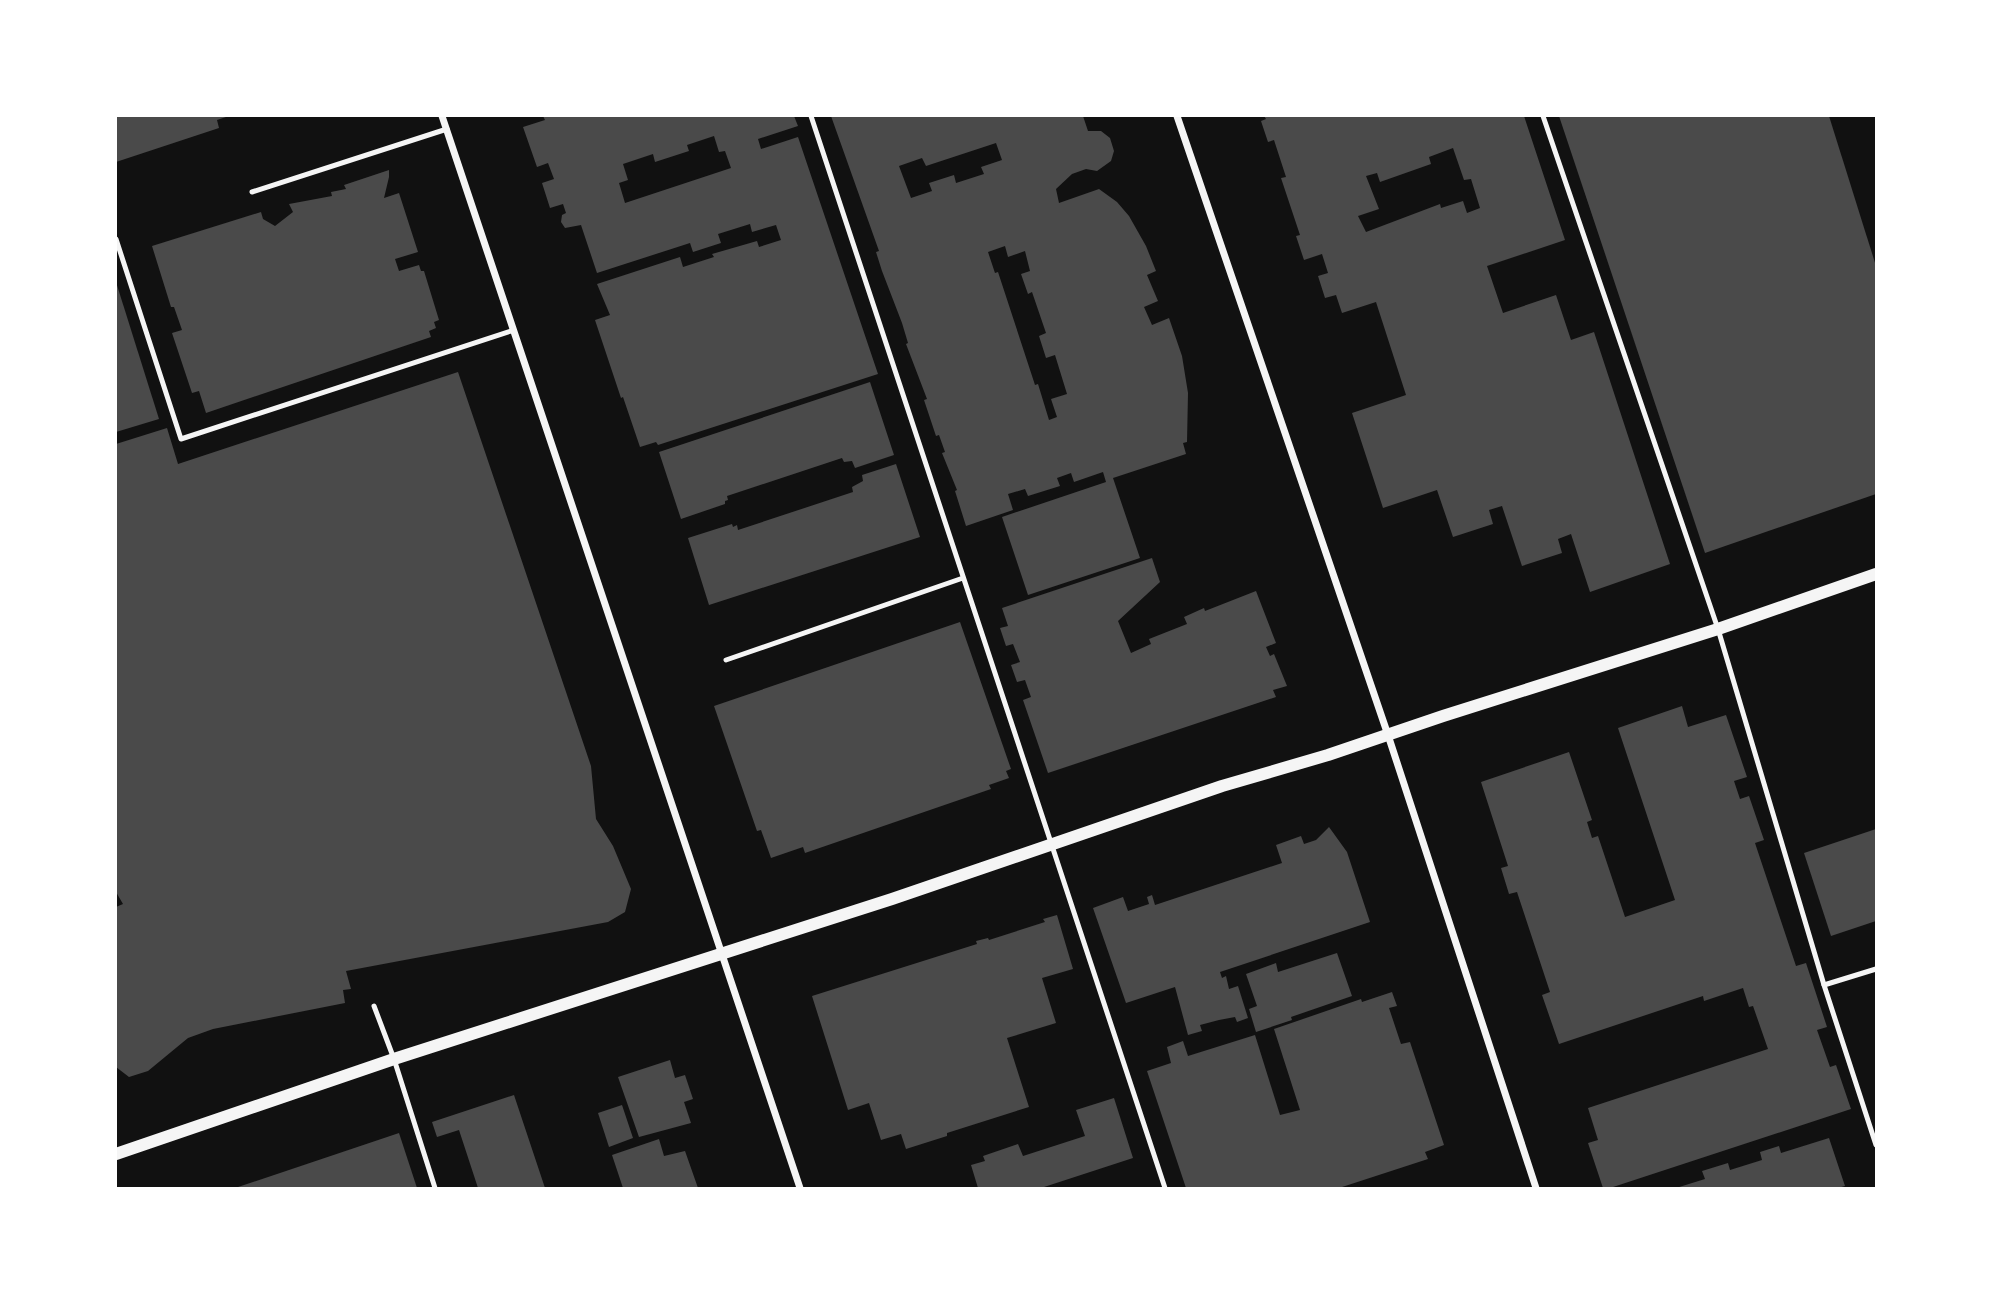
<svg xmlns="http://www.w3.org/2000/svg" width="1992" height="1304" font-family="'DejaVu Sans',sans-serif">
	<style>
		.building { fill: #4a4a4a; fill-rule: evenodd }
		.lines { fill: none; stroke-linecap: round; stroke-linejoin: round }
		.service { stroke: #f5f5f5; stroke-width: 5 }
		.minor { stroke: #f5f5f5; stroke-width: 7 }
		.tertiary { stroke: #f5f5f5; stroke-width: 12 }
	</style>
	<rect width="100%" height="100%" fill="#111"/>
	<g class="building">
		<path d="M 116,116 L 229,116 L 217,120 L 219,128 L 116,162 Z"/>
		<path d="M 543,116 L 794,116 L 798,126 L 758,139 L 761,149 L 798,137 L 878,374 L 658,445 L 656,442 L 640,447 L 623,397 L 621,398 L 595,320 L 610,315 L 597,284 L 680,257 L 683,267 L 714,257 L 712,254 L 757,241 L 759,247 L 781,240 L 776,225 L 752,232 L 750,224 L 718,234 L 721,243 L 693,252 L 690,243 L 597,273 L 581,225 L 565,228 L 561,222 L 562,215 L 566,213 L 563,204 L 550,208 L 542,183 L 554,179 L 548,163 L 537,167 L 523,127 L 545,120 ZM 714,136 L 719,152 L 725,151 L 731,168 L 625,203 L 619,183 L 628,180 L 623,164 L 653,154 L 655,162 L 689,151 L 687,145 Z"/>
		<path d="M 831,116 L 1083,116 L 1088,131 L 1101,131 L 1110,138 L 1114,151 L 1111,161 L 1097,171 L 1086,169 L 1072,174 L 1056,189 L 1059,203 L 1099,189 L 1117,202 L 1129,216 L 1146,246 L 1156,271 L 1147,275 L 1158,301 L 1144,307 L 1152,325 L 1169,318 L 1182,356 L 1188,393 L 1187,442 L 1183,443 L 1186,454 L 1113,478 L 1140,558 L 1028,595 L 1002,517 L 1106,482 L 1103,472 L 1074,482 L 1071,473 L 1057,478 L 1060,486 L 1028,496 L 1025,489 L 1008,494 L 1013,510 L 966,526 L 955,491 L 957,490 L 942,453 L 945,452 L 939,435 L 936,436 L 924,400 L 927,399 L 906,344 L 908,343 L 902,323 L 882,271 L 876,252 L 879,251 ZM 996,143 L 1002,160 L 981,167 L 984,174 L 956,183 L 954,175 L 929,183 L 932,191 L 911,198 L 899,166 L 922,158 L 926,166 ZM 1005,246 L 1008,257 L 1025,251 L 1030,271 L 1021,274 L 1028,294 L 1032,292 L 1046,333 L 1039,336 L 1046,358 L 1055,355 L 1067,394 L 1051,399 L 1057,417 L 1049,420 L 1038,384 L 1035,385 L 998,272 L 995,273 L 988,252 Z"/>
		<path d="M 1264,116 L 1524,116 L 1565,240 L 1487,266 L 1503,313 L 1556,295 L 1571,340 L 1594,332 L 1670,564 L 1590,592 L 1571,534 L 1558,539 L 1562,553 L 1522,566 L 1502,506 L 1489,510 L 1493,524 L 1453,537 L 1437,490 L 1383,508 L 1352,413 L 1406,395 L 1376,302 L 1342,313 L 1336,295 L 1325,298 L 1318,276 L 1328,273 L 1322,254 L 1304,260 L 1296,236 L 1300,235 L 1281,178 L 1286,177 L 1274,140 L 1268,142 L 1261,121 L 1266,119 ZM 1453,148 L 1464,180 L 1471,179 L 1480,208 L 1467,213 L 1463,201 L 1441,208 L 1440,204 L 1366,232 L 1358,216 L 1379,209 L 1366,176 L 1377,173 L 1380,182 L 1431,164 L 1429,157 Z"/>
		<path d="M 1559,116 L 1829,116 L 1876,266 L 1876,494 L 1705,553 Z"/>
		<path d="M 389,170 L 389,177 L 384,198 L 399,193 L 418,252 L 395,259 L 399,271 L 419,265 L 421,271 L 424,271 L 439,320 L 434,322 L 436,328 L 429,331 L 431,337 L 206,413 L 199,391 L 192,393 L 172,333 L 182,330 L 174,307 L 171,307 L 152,246 L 261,212 L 263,219 L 275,226 L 293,212 L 289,204 L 332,196 L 331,192 L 346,189 L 344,185 Z"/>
		<path d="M 116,282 L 159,419 L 116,432 Z"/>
		<path d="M 458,372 L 591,766 L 596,819 L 613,846 L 631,889 L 625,912 L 608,922 L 346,971 L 351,989 L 343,990 L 345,1003 L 213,1029 L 188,1038 L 148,1071 L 129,1077 L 116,1067 L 116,907 L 123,904 L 116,892 L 116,444 L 167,428 L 178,464 Z"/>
		<path d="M 870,382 L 894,455 L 855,468 L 852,461 L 844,462 L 842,458 L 727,496 L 728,500 L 725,501 L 725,504 L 681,519 L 659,452 Z"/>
		<path d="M 896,464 L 920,537 L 709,605 L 688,538 L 732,524 L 733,527 L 737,525 L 738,530 L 853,492 L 852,487 L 863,481 L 862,475 Z"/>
		<path d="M 1152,558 L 1160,582 L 1118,621 L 1131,653 L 1151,644 L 1149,639 L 1187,624 L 1184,617 L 1204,608 L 1205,611 L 1256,591 L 1276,643 L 1266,647 L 1270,656 L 1274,654 L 1287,686 L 1273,690 L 1276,697 L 1048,773 L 1023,700 L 1031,697 L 1025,680 L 1017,682 L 1011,665 L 1020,662 L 1013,644 L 1006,646 L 1000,628 L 1008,626 L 1002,608 Z"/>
		<path d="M 960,622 L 1011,769 L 1006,771 L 1009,778 L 989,785 L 991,789 L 805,853 L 803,847 L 771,858 L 761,830 L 757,831 L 714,706 Z"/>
		<path d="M 1682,706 L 1688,727 L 1726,715 L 1747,777 L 1734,781 L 1740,799 L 1749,796 L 1764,840 L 1755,843 L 1796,966 L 1806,963 L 1827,1027 L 1817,1030 L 1830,1067 L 1836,1065 L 1851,1109 L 1610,1188 L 1603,1188 L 1588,1143 L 1598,1140 L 1588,1108 L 1768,1049 L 1753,1006 L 1749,1007 L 1743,988 L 1704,1001 L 1703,996 L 1559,1044 L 1542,995 L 1550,992 L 1517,892 L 1509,894 L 1501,868 L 1508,866 L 1481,782 L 1569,752 L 1592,820 L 1587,822 L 1592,838 L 1598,836 L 1625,917 L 1675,900 L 1618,728 Z"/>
		<path d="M 1329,827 L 1347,852 L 1370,922 L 1220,972 L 1222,978 L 1226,976 L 1229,989 L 1238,986 L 1248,1018 L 1237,1022 L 1235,1017 L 1219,1020 L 1200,1025 L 1202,1031 L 1188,1035 L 1175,987 L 1126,1003 L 1093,908 L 1123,897 L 1128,911 L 1149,904 L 1147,897 L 1152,895 L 1155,905 L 1282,863 L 1276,845 L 1301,836 L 1304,844 L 1316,840 Z"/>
		<path d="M 1876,829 L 1876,921 L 1831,936 L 1804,853 Z"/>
		<path d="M 1057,915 L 1073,969 L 1042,978 L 1056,1023 L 1007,1038 L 1029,1107 L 947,1133 L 947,1136 L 906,1149 L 901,1134 L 881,1140 L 869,1103 L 848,1110 L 812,996 L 977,944 L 976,941 L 988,938 L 989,940 L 1045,922 L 1043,919 Z"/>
		<path d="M 1337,953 L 1352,996 L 1291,1017 L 1292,1020 L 1256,1032 L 1249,1009 L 1257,1006 L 1246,974 L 1276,963 L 1278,972 Z"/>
		<path d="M 1392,992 L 1397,1006 L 1389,1008 L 1401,1044 L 1410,1042 L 1444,1145 L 1425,1152 L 1428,1159 L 1339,1188 L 1186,1188 L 1147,1071 L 1171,1063 L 1167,1047 L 1183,1041 L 1188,1056 L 1255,1035 L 1280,1115 L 1300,1110 L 1274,1029 L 1361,999 L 1362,1002 Z"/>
		<path d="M 670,1060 L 675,1078 L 685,1075 L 693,1099 L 684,1102 L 691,1123 L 639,1137 L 618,1077 Z"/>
		<path d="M 514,1095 L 545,1188 L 478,1188 L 459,1130 L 437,1137 L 432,1122 Z"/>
		<path d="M 1114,1098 L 1133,1158 L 1041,1188 L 978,1188 L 971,1165 L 985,1161 L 983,1156 L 1018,1144 L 1023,1156 L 1085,1136 L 1076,1110 Z"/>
		<path d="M 622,1105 L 633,1138 L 609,1147 L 598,1113 Z"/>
		<path d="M 399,1133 L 417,1188 L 235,1188 Z"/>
		<path d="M 1829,1138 L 1845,1186 L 1838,1188 L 1676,1188 L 1705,1179 L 1702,1171 L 1728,1163 L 1730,1170 L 1762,1160 L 1760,1152 L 1779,1146 L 1781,1153 Z"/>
		<path d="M 659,1139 L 664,1156 L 685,1151 L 698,1188 L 623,1188 L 612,1155 Z"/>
	</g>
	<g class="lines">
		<g class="service">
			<path d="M 811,116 L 1165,1188"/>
			<path d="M 1543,116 L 1718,629 L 1824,985 L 1876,1145"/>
			<path d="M 252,192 L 447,129"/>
			<path d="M 116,239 L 181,439 L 514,330"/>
			<path d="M 726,660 L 963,578"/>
			<path d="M 1824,985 L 1876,969"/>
			<path d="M 374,1006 L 394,1059 L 435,1188"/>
		</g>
		<g class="minor">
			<path d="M 442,116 L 800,1188"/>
			<path d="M 1177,116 L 1388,735 L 1536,1188"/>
		</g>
		<path class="tertiary" d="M 116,1154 L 394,1059 L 892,899 L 1222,786 L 1328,755 L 1443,716 L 1718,629 L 1876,574"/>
	</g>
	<rect width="1992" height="1304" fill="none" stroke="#ffffff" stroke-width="234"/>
</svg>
